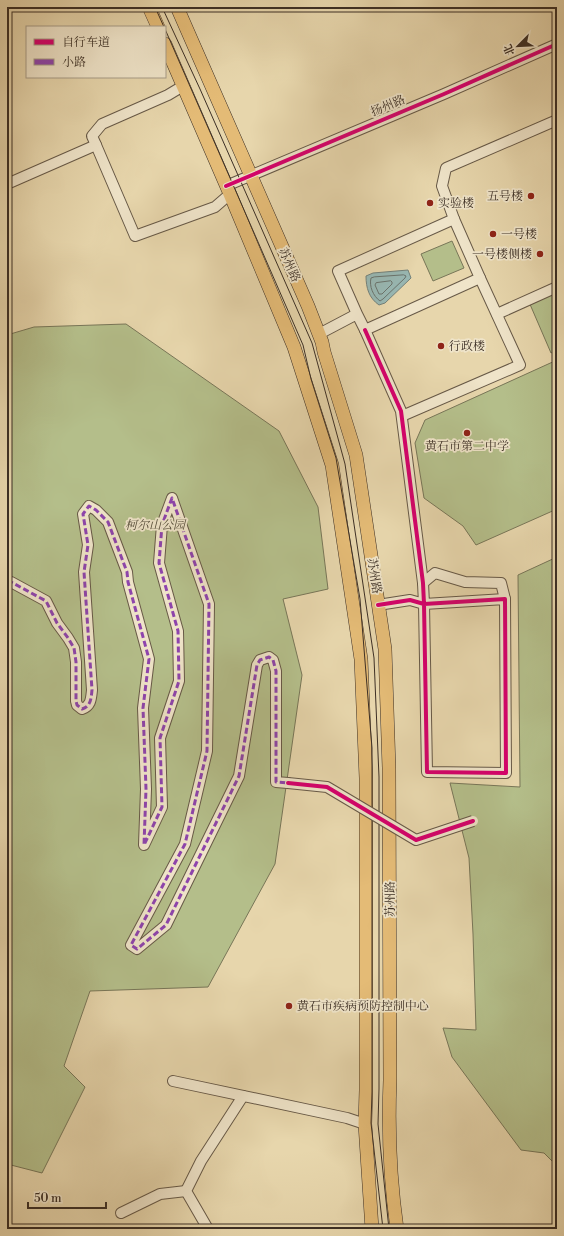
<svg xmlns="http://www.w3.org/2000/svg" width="564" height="1236" font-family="'Libre Bodoni','Noto Serif SC',serif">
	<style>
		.green { fill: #b4be8a; stroke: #787658 }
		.water { fill: #98b7b2; stroke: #73817a }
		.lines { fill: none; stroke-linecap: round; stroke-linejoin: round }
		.shore { stroke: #6a736c; stroke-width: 1 }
		.minor-casing { stroke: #675947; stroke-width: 12 }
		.major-casing { stroke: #3c2f25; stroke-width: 14 }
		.minor { stroke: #efe4c9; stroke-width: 10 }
		.major { stroke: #e4bb76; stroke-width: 13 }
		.tram { stroke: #3c2f25; stroke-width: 1 }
		.minor-bridge-casing { stroke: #675947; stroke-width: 12; stroke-linecap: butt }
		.minor-bridge { stroke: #efe4c9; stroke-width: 10 }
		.quiet { stroke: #8e44ad; stroke-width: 3; stroke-dasharray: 6 3; stroke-linecap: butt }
		.cycleway-casing { stroke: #efe4c9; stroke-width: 6 }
		.cycleway { stroke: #d6006c; stroke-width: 4 }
		.poi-dot { fill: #8f2418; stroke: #efe4c9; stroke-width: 1.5 }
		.labels { text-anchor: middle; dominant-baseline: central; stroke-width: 3.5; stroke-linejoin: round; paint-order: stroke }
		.street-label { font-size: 12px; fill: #3c2f25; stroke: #efe4c9 }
		.poi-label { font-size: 12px; fill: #3c2f25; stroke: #efe4c9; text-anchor: start }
		.park-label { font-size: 12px; font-style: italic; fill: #544c39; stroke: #efe4c9 }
	</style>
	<rect width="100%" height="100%" fill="#e7d6ac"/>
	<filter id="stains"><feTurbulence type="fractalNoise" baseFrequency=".005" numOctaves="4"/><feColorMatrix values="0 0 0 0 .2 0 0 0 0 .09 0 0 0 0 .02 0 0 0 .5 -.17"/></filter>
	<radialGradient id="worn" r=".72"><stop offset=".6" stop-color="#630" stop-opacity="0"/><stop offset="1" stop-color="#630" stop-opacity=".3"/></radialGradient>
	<g class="green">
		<path d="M 452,241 L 464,268 L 433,281 L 421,254 Z"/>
		<path d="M 557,290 L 557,350 L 551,353 L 529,302 Z"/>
		<path d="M 126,324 L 279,431 L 318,507 L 328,589 L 283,599 L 302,675 L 275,864 L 208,987 L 90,991 L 64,1066 L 85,1087 L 42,1173 L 7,1164 L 7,335 L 34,327 Z"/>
		<path d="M 557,360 L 557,509 L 476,545 L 463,526 L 424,498 L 415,443 L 425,420 Z"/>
		<path d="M 557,557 L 557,1166 L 544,1153 L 521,1150 L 452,1057 L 443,1028 L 476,1030 L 473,934 L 469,858 L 450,783 L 520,787 L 518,575 Z"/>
	</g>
	<path class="water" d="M 408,270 L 411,278 L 385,303 L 379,305 C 369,298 366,288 366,276 L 373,273 Z"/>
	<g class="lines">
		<g class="shore">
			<path d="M 404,275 L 406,276 L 405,278 L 383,299 L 380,301 C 373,296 369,286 371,278 L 374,277 Z"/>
			<path d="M 391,281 L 392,282 L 392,284 L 382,294 L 379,294 L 375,285 L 376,283 Z"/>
		</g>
		<defs>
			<g id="minor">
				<path d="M 96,145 L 135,236 L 215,207 L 230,194"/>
				<path d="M 7,184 L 96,145 L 92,136 L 102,124 L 168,95 L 183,86"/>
				<path d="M 226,186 L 444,94 L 557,44"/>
				<path d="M 454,219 L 442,186 L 446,168 L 557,120"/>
				<path d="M 497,314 L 557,287"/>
				<path d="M 365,330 L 401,411 L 423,583 L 424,604 L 427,772 L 506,773 L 505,599 L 424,604 L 410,600 L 378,605"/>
				<path d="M 319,334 L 357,314 L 365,330 L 480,278 L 454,219 L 338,271 L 357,314"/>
				<path d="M 402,416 L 520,365 L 480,278"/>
				<path d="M 7,582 L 11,582 L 46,601 L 57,623 L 68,638 L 74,648 L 76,662 L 76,701 L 77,705 L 82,709 C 91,706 91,699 92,690 L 84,572 L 88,545 L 83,514 L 89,506 L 96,510 L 108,522 L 127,572 L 128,582 L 149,659 L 143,708 L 146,789 L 144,845 L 162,807 L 160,738 L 179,681 L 178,631 L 159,563 L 162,525 L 172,498 L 209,604 L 207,751 L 185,844 L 131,945 L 137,949 L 166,925 L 239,776 L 257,665 L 260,660 L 269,657 L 273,660 L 276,671 L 276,782 L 288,783"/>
				<path d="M 423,583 L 435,573 L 465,582 L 501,583 L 505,599"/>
				<path d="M 173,1081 L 347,1118 L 365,1124"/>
				<path d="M 121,1213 L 160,1194 L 186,1191"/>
				<path d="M 208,1229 L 186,1191 L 201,1161 L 243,1096"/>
			</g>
			<g id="major">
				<path d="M 149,7 L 158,27"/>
				<path d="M 177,7 L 308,306 L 322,342 L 324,352 L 356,455 L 385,649 L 389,768 L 390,1080 C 388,1129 390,1180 397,1229"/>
				<path d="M 165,44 L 230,194 L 294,347 L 332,465 L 361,659 L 366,778 L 366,1090 L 365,1124 L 372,1229"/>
			</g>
		</defs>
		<use href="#minor" class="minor-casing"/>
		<use href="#major" class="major-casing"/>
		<use href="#minor" class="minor"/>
		<use href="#major" class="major"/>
		<g class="tram">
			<path d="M 155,7 L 164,27"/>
			<path d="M 162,7 L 200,89 L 312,343 L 345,464 L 374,658 L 379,777 L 379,1089 L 378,1124 L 389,1229"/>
			<path d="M 165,29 L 303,345 L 311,379 L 336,458 L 360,599 L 372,748 L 372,1092 L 371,1123 L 383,1229"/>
		</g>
		<defs>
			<path id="minor-bridge" d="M 288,783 L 327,787 L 416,840 L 473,821"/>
		</defs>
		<use href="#minor-bridge" class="minor-bridge-casing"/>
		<use href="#minor-bridge" class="minor-bridge"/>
		<path class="quiet" d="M 7,582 L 11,582 L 46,601 L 57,623 L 68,638 L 74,648 L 76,662 L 76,701 L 77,705 L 82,709 C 91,706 91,699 92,690 L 84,572 L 88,545 L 83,514 L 89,506 L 96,510 L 108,522 L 127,572 L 128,582 L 149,659 L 143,708 L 146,789 L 144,845 L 162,807 L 160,738 L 179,681 L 178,631 L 159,563 L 162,525 L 172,498 L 209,604 L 207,751 L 185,844 L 131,945 L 137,949 L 166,925 L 239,776 L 257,665 L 260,660 L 269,657 L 273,660 L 276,671 L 276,782 L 290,783"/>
		<defs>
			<g id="cycleway">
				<path d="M 226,186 L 444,94 L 557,44"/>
				<path d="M 365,330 L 401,411 L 423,583 L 424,604 L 427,772 L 506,773 L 505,599 L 424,604 L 410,600 L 378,605"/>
				<path d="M 288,783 L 327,787 L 416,840 L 473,821"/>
			</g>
		</defs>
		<use href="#cycleway" class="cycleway-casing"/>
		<use href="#cycleway" class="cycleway"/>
	</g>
	<g class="poi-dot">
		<circle cx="531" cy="196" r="4"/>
		<circle cx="430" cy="203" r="4"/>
		<circle cx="493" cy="234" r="4"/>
		<circle cx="540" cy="254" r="4"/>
		<circle cx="441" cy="346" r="4"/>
		<circle cx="467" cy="433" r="4"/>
		<circle cx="289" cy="1006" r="4"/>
	</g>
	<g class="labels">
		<g class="street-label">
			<text transform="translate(388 106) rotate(-23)">扬州路</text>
			<text transform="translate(289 265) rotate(66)">苏州路</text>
			<text transform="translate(374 576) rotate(81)">苏州路</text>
			<text transform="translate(390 899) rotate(-90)">苏州路</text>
		</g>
		<g class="poi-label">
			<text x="523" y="196" text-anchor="end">五号楼</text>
			<text x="438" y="203">实验楼</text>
			<text x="501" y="234">一号楼</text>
			<text x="532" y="254" text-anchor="end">一号楼侧楼</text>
			<text x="449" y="346">行政楼</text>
			<text x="467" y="446" text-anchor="middle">黄石市第二中学</text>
			<text x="297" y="1006">黄石市疾病预防控制中心</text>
		</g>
		<g class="park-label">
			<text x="155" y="525">柯尔山公园</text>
		</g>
	</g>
	<rect width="564" height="1236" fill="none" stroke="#e7d6ac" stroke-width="24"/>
	<rect x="8" y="8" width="548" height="1220" fill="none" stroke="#3c2f25" stroke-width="2"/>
	<rect x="12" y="12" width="540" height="1212" fill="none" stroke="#3c2f25"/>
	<rect x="26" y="26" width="140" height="52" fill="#efe4c9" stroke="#a79c87"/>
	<rect x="34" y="39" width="20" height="6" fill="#d6006c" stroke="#a79c87"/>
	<text x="62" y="46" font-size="12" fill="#3c2f25">自行车道</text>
	<rect x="34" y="59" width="20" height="6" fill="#8e44ad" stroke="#a79c87"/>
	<text x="62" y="66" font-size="12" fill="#3c2f25">小路</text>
	<g transform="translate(518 46) rotate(246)" stroke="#efe4c9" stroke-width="3" paint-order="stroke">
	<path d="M0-3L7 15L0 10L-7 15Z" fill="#3c2f25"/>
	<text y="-6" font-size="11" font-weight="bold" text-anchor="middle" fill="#3c2f25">北</text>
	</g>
	<path d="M28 1202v6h78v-6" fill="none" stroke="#3c2f25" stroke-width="2"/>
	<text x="34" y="1202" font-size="12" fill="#3c2f25" stroke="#efe4c9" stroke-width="3" paint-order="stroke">50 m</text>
	<rect width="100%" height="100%" filter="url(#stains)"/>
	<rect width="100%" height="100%" fill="url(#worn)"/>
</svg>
